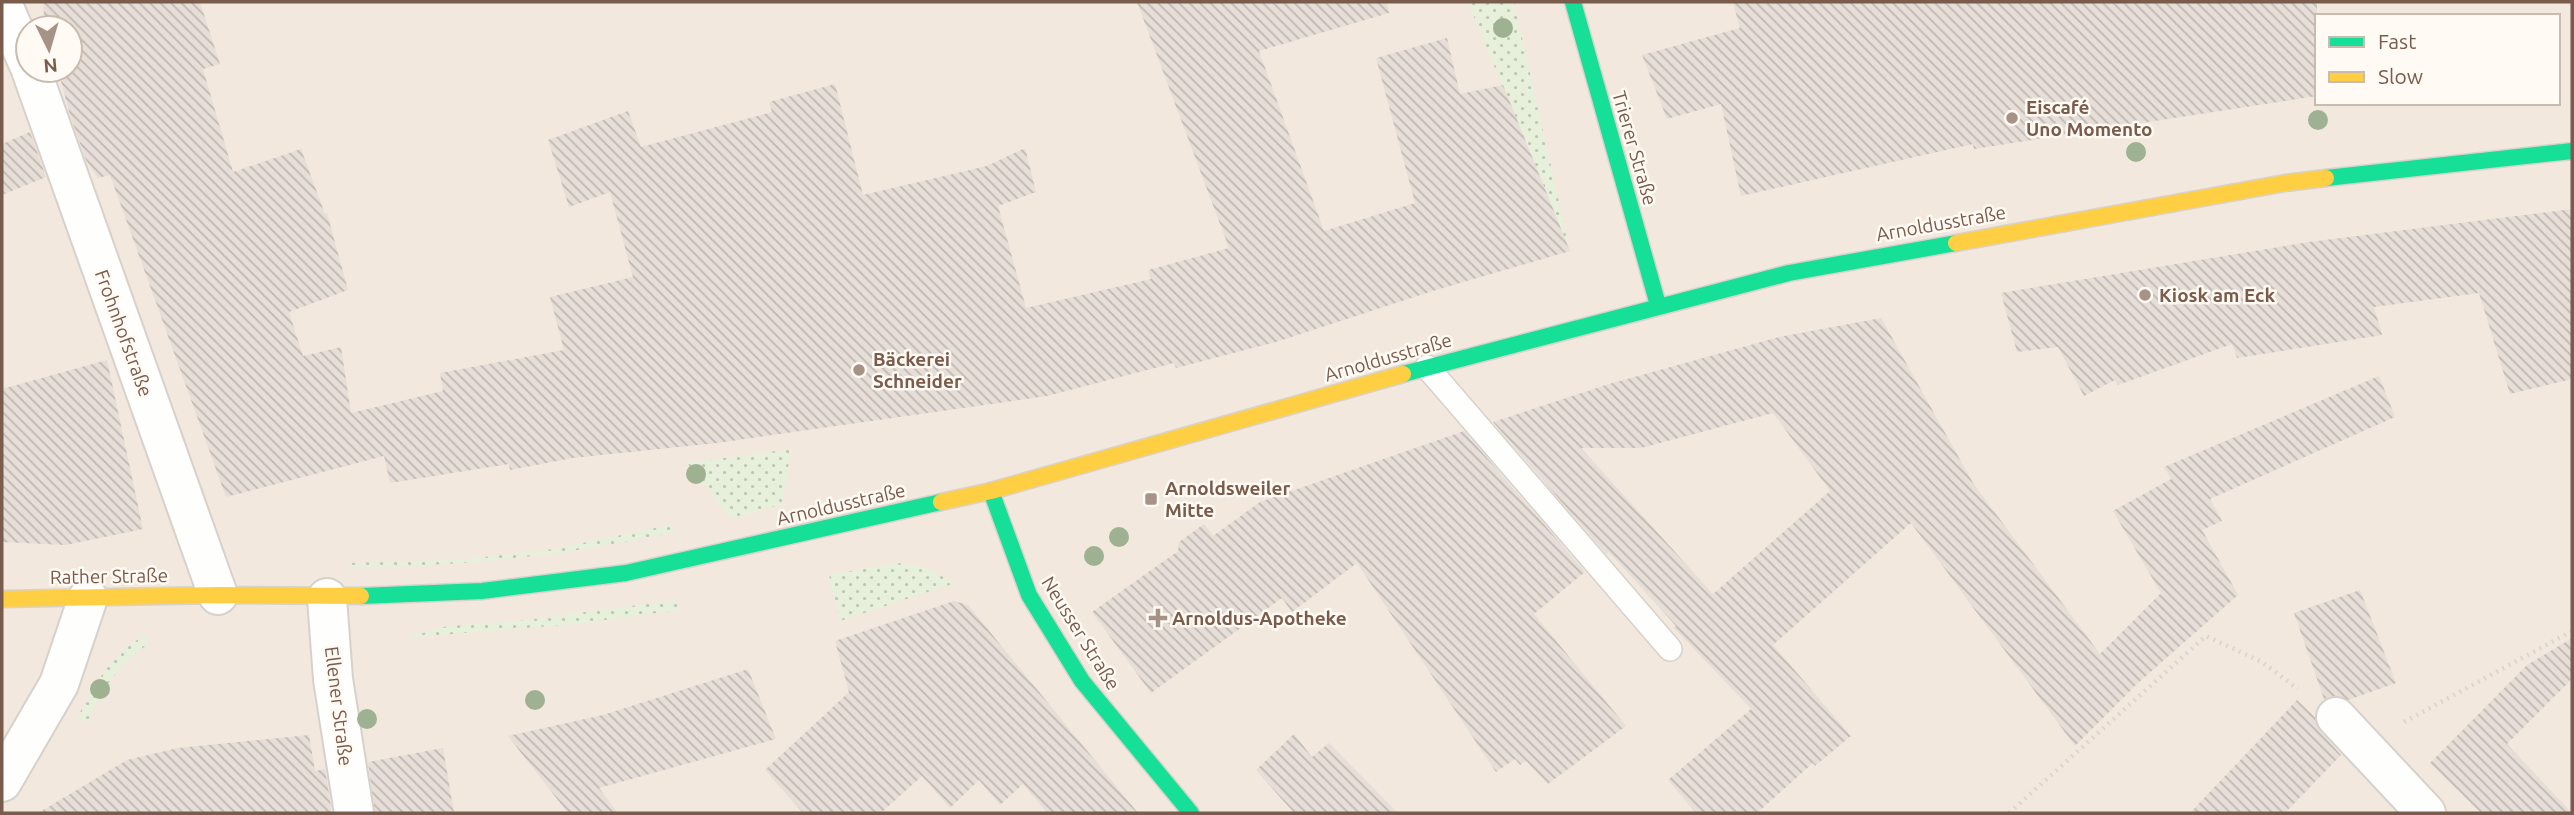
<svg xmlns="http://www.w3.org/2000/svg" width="2574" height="815" font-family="Ubuntu,sans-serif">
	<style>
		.residential { fill: #f2e8de; fill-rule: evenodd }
		.green { fill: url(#green-dots) }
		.building { fill: url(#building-back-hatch); fill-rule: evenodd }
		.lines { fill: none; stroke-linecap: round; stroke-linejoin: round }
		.lane-casing { stroke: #d7d1cb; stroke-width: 26 }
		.street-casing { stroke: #d7d1cb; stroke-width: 42 }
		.fast-casing { stroke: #d9d2cb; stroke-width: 19 }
		.slow-casing { stroke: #d9d2cb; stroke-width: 19 }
		.path { stroke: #dcd5d0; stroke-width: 4.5; stroke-dasharray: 2 5; stroke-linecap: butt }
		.lane { stroke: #fefefd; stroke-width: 23 }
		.street { stroke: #fefefd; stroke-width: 38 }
		.fast { stroke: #16e098; stroke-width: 16 }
		.slow { stroke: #ffcf43; stroke-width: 16 }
		.tree { fill: #9eb190 }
		.poi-dot { fill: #a69286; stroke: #fffaf3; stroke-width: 2.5 }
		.labels { text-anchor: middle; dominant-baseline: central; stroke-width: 5; stroke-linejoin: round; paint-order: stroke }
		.poi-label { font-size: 19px; font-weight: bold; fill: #7a5c4d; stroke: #fffaf3; text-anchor: start }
		.street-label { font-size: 19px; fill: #7a5c4d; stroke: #fffaf3 }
	</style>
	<defs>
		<pattern id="green-dots" width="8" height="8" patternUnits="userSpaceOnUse" patternTransform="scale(1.75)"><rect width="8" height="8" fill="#e7f0db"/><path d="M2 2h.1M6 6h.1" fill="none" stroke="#c0c6b4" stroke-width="1.8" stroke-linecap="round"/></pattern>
		<pattern id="building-back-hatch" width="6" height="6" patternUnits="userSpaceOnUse" patternTransform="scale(1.75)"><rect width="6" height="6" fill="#e6ded7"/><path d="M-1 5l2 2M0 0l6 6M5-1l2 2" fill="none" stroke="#bfb7b1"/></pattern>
	</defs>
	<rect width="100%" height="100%" fill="#f9f5f0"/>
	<path class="residential" d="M 2,2 L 2572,2 L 2572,813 L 2,813 ZM 2317,16 L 2558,16 L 2558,103 L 2317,103 ZM 28,28 L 70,28 L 70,70 L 28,70 Z"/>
	<g class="green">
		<path d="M 1468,2 L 1514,2 L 1570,251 Z"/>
		<path d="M 791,449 L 782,504 L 731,519 L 687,463 Z"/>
		<path d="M 670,525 L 676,531 C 567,556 460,567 349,567 L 349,563 L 466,559 L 554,549 Z"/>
		<path d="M 898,563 L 926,568 L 955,583 L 840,621 L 829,575 Z"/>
		<path d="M 676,600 L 678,610 L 575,624 L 405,638 L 448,626 L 519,621 Z"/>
		<path d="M 148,634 L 147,645 C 120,663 99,692 88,722 L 77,718 C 95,685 112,651 148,634 Z"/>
	</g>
	<g class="building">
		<path d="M 43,2 L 200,2 L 220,64 L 203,69 L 233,172 L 301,149 L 325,214 L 327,213 L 348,290 L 289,312 L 303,356 L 341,347 L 351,413 L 443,391 L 440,373 L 564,350 L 550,297 L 633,277 L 610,192 L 569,207 L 548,140 L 628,111 L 641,147 L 772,112 L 769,102 L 835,84 L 863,195 L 987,166 L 1025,148 L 1036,192 L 998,206 L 1026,308 L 1151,279 L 1148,270 L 1229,248 L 1137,2 L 1387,2 L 1389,13 L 1259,51 L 1324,231 L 1415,203 L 1376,58 L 1447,38 L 1460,94 L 1503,85 L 1570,251 L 1436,290 L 1276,342 L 1176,368 L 1174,363 L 1047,396 L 717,443 L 573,458 L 510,470 L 509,464 L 390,483 L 384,456 L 226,497 L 110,175 L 98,178 L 86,160 L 70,115 L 58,70 L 70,70 L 70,28 L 45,28 Z"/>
		<path d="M 1733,2 L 2317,2 L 2317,96 L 1974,149 L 1973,144 L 1741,196 L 1721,104 L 1667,119 L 1642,55 L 1740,28 Z"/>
		<path d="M 30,132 L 46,177 L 2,195 L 2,144 Z"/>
		<path d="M 2572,209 L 2572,379 L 2510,394 L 2479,293 L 2374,307 L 2382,335 L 2237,358 L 2232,344 L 2118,385 L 2115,380 L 2084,396 L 2058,347 L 2017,352 L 2001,293 L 2309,242 Z"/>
		<path d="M 1881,318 L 1973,483 L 2100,654 L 2161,593 L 2113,511 L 2171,479 L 2164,467 L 2379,376 L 2395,417 L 2210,499 L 2222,521 L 2202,530 L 2238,595 L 2138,683 L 2075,746 L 1911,523 L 1773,645 L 1851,736 L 1815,766 L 1813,763 L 1757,813 L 1696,813 L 1668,780 L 1751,709 L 1674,628 L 1676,626 L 1609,552 L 1606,554 L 1493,422 L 1609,384 L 1779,337 ZM 1773,413 L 1830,491 L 1713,594 L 1581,448 L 1641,448 Z"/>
		<path d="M 107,360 L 143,529 L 66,545 L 2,542 L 2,389 Z"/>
		<path d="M 1464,431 L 1585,572 L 1534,614 L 1626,726 L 1548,784 L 1526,761 L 1520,765 L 1515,759 L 1496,772 L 1357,563 L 1292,612 L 1282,598 L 1151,693 L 1092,612 L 1178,551 L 1179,542 L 1204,524 L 1213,536 L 1260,502 Z"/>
		<path d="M 2360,590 L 2396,683 L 2348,700 L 2332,696 L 2324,699 L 2294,613 Z"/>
		<path d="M 954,601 L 968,605 L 1138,813 L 1047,813 L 1023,784 L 1000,805 L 979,780 L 950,808 L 922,776 L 881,813 L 803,813 L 765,770 L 849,692 L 835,641 Z"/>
		<path d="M 2572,638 L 2572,679 L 2507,744 L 2572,813 L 2481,813 L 2430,763 L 2527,665 Z"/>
		<path d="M 748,669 L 776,739 L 599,788 L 618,813 L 568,813 L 508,736 L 603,715 Z"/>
		<path d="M 2297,700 L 2315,717 L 2320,731 L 2341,755 L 2285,813 L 2190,813 Z"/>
		<path d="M 1294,734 L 1312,757 L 1329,743 L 1398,813 L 1294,813 L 1256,770 Z"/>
		<path d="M 309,735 L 315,771 L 325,769 L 332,813 L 38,813 L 127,760 L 178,748 Z"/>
		<path d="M 443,748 L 454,813 L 375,813 L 368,762 Z"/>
	</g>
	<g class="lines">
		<defs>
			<path id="lane" d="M 1427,367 L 1670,649"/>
			<g id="street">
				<path d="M 2,3 L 28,63"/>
				<path d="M 31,70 L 218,595"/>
				<path d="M 327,598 L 333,679 L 354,813"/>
				<path d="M 2336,717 L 2426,813"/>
				<path d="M 2,782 L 59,684 L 88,598"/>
			</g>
			<g id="fast">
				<path d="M 1573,2 L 1658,305"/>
				<path d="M 2326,178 L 2572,151"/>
				<path d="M 1403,374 L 1789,273 L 1956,243"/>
				<path d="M 991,491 L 1029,595 L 1082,681 L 1191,813"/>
				<path d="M 361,596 L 482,591 L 626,573 L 941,502"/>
			</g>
			<g id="slow">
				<path d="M 1956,243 L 2285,183 L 2326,178"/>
				<path d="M 941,502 L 991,491 L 1403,374"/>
				<path d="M 2,599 L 218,595 L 361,596"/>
			</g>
		</defs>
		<use href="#lane" class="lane-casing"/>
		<use href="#street" class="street-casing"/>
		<use href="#fast" class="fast-casing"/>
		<use href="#slow" class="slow-casing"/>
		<g class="path">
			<path d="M 2404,722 L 2572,631"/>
			<path d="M 2009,813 L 2206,636 L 2262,662 L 2298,689"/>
		</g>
		<use href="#lane" class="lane"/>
		<use href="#street" class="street"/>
		<use href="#fast" class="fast"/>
		<use href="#slow" class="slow"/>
	</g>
	<g class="tree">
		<circle cx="1503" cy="28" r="10"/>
		<circle cx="2318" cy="120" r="10"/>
		<circle cx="2136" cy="152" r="10"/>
		<circle cx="696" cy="474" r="10"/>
		<circle cx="1119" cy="537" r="10"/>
		<circle cx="1094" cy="556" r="10"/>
		<circle cx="100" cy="689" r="10"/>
		<circle cx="535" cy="700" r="10"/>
		<circle cx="367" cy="719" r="10"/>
	</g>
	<g class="poi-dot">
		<circle cx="2012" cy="118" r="7"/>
		<circle cx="2145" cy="295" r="7"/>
		<circle cx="859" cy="370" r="7"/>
		<rect x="1144" y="492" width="14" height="14" rx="3.5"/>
		<path d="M1154.5 607.5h7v7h7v7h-7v7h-7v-7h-7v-7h7z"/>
	</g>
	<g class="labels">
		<g class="poi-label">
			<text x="2026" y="107">Eiscafé<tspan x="2026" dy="22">Uno Momento</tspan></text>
			<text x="2159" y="295">Kiosk am Eck</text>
			<text x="873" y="359">Bäckerei<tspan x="873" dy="22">Schneider</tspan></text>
			<text x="1165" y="488">Arnoldsweiler<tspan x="1165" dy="22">Mitte</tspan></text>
			<text x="1172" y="618">Arnoldus-Apotheke</text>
		</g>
		<g class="street-label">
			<text transform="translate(1635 148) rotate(74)">Trierer Straße</text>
			<text transform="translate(1941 223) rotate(-10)">Arnoldusstraße</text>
			<text transform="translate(124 333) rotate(70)">Frohnhofstraße</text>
			<text transform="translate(1388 357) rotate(-16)">Arnoldusstraße</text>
			<text transform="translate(841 504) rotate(-13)">Arnoldusstraße</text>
			<text transform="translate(109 576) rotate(-1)">Rather Straße</text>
			<text transform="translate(1081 633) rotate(58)">Neusser Straße</text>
			<text transform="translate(339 706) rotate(83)">Ellener Straße</text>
		</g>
	</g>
	<rect width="2574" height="815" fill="none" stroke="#7a5c4d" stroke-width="7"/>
	<rect x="2315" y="14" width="245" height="91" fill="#fffaf3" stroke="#cabbb1" stroke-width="2"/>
	<rect x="2329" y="37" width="35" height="10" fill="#16e098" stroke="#cabbb1" stroke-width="2"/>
	<text x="2378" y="49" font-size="21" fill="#7a5c4d">Fast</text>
	<rect x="2329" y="72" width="35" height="10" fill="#ffcf43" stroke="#cabbb1" stroke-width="2"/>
	<text x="2378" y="84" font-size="21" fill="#7a5c4d">Slow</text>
	<g transform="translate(49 49) rotate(175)"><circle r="33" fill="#fffaf3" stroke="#cabbb1" stroke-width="2"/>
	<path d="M0-5L12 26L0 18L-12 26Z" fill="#a69286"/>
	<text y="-10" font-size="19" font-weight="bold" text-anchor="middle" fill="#7a5c4d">N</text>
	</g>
</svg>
